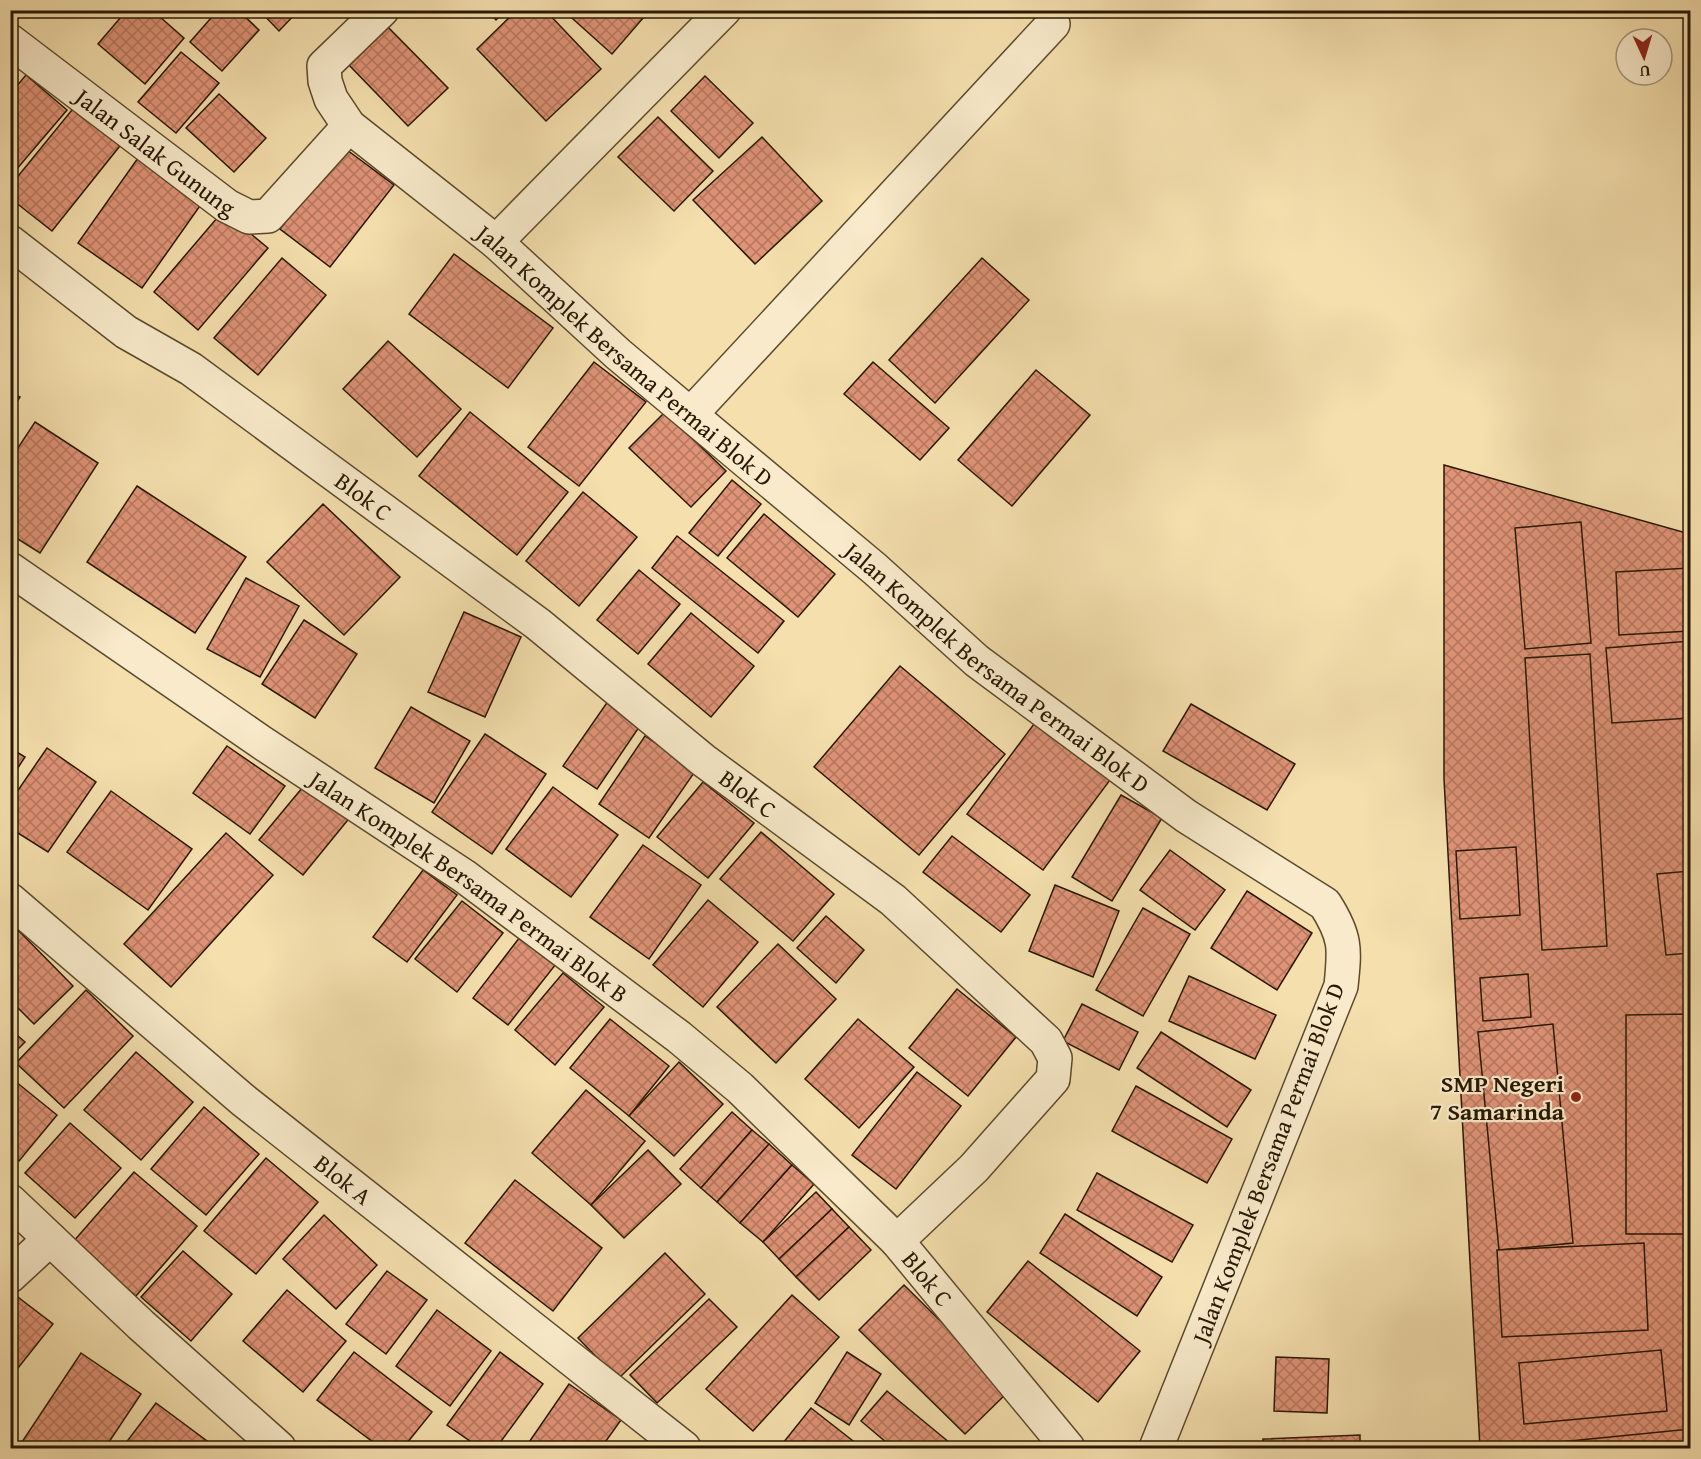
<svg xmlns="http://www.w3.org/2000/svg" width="1701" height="1459" font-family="'Gentium Book Plus',serif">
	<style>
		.building { fill: url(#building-cross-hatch); stroke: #281802; stroke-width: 1.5 }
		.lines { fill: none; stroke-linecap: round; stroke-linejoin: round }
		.minor-casing { stroke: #5b4a2d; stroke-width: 36 }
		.minor { stroke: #f8eaca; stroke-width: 33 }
		.poi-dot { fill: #8f2418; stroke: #f8eaca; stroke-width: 2 }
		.labels { text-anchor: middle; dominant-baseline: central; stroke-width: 4.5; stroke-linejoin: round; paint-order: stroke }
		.street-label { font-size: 24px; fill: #281802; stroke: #f8eaca }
		.poi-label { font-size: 24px; font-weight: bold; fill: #281802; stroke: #f8eaca; text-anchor: end }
	</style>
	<defs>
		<pattern id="building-cross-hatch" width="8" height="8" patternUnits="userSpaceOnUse" patternTransform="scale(1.5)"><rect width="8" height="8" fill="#df9377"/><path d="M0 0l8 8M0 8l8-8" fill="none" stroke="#b5775f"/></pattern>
	</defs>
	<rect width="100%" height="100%" fill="#f4dfad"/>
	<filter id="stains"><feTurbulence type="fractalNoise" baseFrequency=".00333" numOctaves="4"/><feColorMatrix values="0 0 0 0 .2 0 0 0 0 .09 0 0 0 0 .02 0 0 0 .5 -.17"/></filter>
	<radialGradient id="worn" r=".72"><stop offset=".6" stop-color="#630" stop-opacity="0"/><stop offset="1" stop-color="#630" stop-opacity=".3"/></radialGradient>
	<g class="building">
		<path d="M 127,10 L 152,10 L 184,38 L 145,84 L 98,44 Z"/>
		<path d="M 218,10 L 238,10 L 259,30 L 222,71 L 190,42 Z"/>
		<path d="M 259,10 L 299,10 L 279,31 Z"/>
		<path d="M 487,10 L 506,10 L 496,20 Z"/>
		<path d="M 517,10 L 545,10 L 601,69 L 546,121 L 477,49 Z"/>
		<path d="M 563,10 L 650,10 L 612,54 Z"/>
		<path d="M 387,26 L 448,88 L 408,126 L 348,64 Z"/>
		<path d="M 181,52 L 219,83 L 176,133 L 138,102 Z"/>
		<path d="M 26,75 L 67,110 L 10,177 L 10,94 Z"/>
		<path d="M 705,76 L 753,123 L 719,158 L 671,111 Z"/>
		<path d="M 219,94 L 266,138 L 234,172 L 186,128 Z"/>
		<path d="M 76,105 L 123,142 L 52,231 L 10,198 L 10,186 Z"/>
		<path d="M 658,117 L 713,171 L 674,211 L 618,157 Z"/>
		<path d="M 762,137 L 822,201 L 755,264 L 693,200 Z"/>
		<path d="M 343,147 L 394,185 L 330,267 L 280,229 Z"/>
		<path d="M 138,158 L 202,203 L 142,288 L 78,243 Z"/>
		<path d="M 223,211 L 268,248 L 198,330 L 154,292 Z"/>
		<path d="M 454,254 L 553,328 L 508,388 L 409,314 Z"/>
		<path d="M 282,258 L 326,295 L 258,375 L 214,338 Z"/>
		<path d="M 982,258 L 1029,300 L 935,403 L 889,360 Z"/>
		<path d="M 388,341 L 461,409 L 417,457 L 343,389 Z"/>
		<path d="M 594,362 L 646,402 L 579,486 L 528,447 Z"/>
		<path d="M 873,362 L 949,428 L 920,460 L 844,394 Z"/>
		<path d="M 1036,370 L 1090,415 L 1012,506 L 958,460 Z"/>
		<path d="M 10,392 L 20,397 L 10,413 Z"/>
		<path d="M 470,412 L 568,492 L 517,555 L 419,476 Z"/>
		<path d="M 665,412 L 726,471 L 691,507 L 629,448 Z"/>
		<path d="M 35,422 L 98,463 L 40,553 L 10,534 L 10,460 Z"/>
		<path d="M 1444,465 L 1690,534 L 1690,1448 L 1480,1448 L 1444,779 Z"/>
		<path d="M 732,480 L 761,504 L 718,556 L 689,533 Z"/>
		<path d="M 137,486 L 246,557 L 195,633 L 87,562 Z"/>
		<path d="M 583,492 L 637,537 L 579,606 L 526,561 Z"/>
		<path d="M 323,504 L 400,577 L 344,635 L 267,562 Z"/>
		<path d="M 764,514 L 835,574 L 798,617 L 727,558 Z"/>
		<path d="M 1581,522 L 1591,643 L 1525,649 L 1515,528 Z"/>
		<path d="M 677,536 L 784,621 L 758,653 L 652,568 Z"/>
		<path d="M 1690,568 L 1690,631 L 1619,635 L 1616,572 Z"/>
		<path d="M 639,570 L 680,604 L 638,654 L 597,620 Z"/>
		<path d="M 246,578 L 299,606 L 260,677 L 207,649 Z"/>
		<path d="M 464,612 L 521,637 L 485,717 L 428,692 Z"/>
		<path d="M 691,613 L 754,666 L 711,717 L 648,664 Z"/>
		<path d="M 304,620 L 357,654 L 315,718 L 262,684 Z"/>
		<path d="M 1690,641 L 1690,718 L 1612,723 L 1606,648 Z"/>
		<path d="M 1590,654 L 1607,946 L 1542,950 L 1525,658 Z"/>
		<path d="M 900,666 L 1005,754 L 919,855 L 814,767 Z"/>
		<path d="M 613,694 L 646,717 L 597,789 L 563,766 Z"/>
		<path d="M 1191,704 L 1295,764 L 1267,810 L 1163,751 Z"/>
		<path d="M 411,707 L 470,741 L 434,803 L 375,768 Z"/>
		<path d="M 1037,720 L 1113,776 L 1043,870 L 967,814 Z"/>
		<path d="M 485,734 L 546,774 L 492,854 L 432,812 Z"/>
		<path d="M 645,736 L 696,770 L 649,838 L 599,804 Z"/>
		<path d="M 227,746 L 285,786 L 250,834 L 193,793 Z"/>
		<path d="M 10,748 L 25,757 L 10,780 Z"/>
		<path d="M 47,748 L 96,782 L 48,852 L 10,828 L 10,802 Z"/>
		<path d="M 307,782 L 351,816 L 303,875 L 259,840 Z"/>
		<path d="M 703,782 L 754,823 L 708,878 L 657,837 Z"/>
		<path d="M 553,787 L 618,835 L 571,897 L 506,849 Z"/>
		<path d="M 111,791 L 192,849 L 148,910 L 67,852 Z"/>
		<path d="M 1121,795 L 1162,818 L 1112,901 L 1072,877 Z"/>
		<path d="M 761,832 L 834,894 L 793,941 L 720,879 Z"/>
		<path d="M 226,833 L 273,875 L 171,987 L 124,944 Z"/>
		<path d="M 952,836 L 1030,895 L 1001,932 L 923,872 Z"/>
		<path d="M 643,845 L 701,885 L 649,959 L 590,917 Z"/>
		<path d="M 1516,847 L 1520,915 L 1460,919 L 1456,851 Z"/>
		<path d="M 1170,850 L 1225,890 L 1195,930 L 1140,890 Z"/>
		<path d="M 423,870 L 457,895 L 407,962 L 373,937 Z"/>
		<path d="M 1690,871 L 1690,953 L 1666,955 L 1657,874 Z"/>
		<path d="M 1055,885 L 1119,911 L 1093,977 L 1029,951 Z"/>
		<path d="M 1247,891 L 1312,933 L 1277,990 L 1211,948 Z"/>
		<path d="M 708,900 L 758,942 L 703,1007 L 653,965 Z"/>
		<path d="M 462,901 L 503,933 L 457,992 L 415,959 Z"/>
		<path d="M 1143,908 L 1190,934 L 1143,1016 L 1096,990 Z"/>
		<path d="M 826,916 L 864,950 L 836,983 L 797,948 Z"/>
		<path d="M 19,931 L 73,986 L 34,1024 L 10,1000 L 10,939 Z"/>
		<path d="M 520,937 L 556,964 L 508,1025 L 473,998 Z"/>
		<path d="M 778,944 L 836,999 L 776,1063 L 717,1007 Z"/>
		<path d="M 563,973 L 604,1007 L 555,1065 L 515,1030 Z"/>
		<path d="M 1528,974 L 1531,1017 L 1483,1021 L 1480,978 Z"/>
		<path d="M 1189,976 L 1276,1015 L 1255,1059 L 1169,1021 Z"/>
		<path d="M 957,989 L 1016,1037 L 968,1096 L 909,1048 Z"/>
		<path d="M 86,990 L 133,1036 L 64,1108 L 16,1063 Z"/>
		<path d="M 1082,1004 L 1138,1032 L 1119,1070 L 1063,1041 Z"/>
		<path d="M 1690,1014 L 1690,1234 L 1626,1234 L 1626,1015 Z"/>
		<path d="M 610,1019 L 669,1066 L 629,1116 L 570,1068 Z"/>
		<path d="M 858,1019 L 914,1067 L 859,1128 L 805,1079 Z"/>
		<path d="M 1553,1024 L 1573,1243 L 1499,1250 L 1478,1032 Z"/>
		<path d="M 10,1029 L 25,1042 L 10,1057 Z"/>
		<path d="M 1161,1032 L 1251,1090 L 1227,1127 L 1137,1068 Z"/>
		<path d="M 136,1052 L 193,1102 L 141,1160 L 84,1110 Z"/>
		<path d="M 679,1062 L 723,1104 L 674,1156 L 629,1116 Z"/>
		<path d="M 917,1072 L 961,1106 L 896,1189 L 852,1155 Z"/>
		<path d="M 10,1077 L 57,1115 L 19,1161 L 10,1153 Z"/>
		<path d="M 1136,1086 L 1232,1139 L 1207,1183 L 1112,1131 Z"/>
		<path d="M 586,1090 L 645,1141 L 591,1205 L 532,1153 Z"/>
		<path d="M 204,1107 L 259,1154 L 206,1215 L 151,1169 Z"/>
		<path d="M 732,1112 L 752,1130 L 701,1188 L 680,1169 Z"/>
		<path d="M 70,1123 L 121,1168 L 75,1218 L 25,1173 Z"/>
		<path d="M 752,1130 L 769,1144 L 717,1202 L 701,1188 Z"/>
		<path d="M 769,1144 L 792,1165 L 740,1223 L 717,1202 Z"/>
		<path d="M 648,1150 L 681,1184 L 624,1238 L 591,1205 Z"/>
		<path d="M 266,1158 L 318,1202 L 256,1274 L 204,1231 Z"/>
		<path d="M 792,1165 L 814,1184 L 763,1242 L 740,1223 Z"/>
		<path d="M 134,1172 L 197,1226 L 136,1296 L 73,1242 Z"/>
		<path d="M 1097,1173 L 1193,1225 L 1172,1262 L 1077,1210 Z"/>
		<path d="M 515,1180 L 602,1248 L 553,1311 L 465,1243 Z"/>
		<path d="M 816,1192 L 832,1209 L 779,1259 L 763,1242 Z"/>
		<path d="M 832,1209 L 849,1227 L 796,1277 L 779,1259 Z"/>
		<path d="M 1065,1214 L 1162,1277 L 1137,1316 L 1040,1253 Z"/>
		<path d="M 324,1215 L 377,1265 L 336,1309 L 283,1259 Z"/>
		<path d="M 849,1227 L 871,1250 L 819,1300 L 796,1277 Z"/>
		<path d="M 1644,1243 L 1648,1330 L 1502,1337 L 1497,1250 Z"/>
		<path d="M 183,1251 L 232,1294 L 191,1341 L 141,1297 Z"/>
		<path d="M 665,1253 L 705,1294 L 618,1379 L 578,1338 Z"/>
		<path d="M 1028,1261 L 1140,1351 L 1098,1402 L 987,1312 Z"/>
		<path d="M 387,1271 L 427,1300 L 386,1354 L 346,1324 Z"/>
		<path d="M 904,1285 L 1010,1390 L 965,1434 L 859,1330 Z"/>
		<path d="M 287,1290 L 346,1341 L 303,1392 L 243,1341 Z"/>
		<path d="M 10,1291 L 53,1324 L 10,1378 Z"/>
		<path d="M 792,1295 L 839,1337 L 753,1431 L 706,1389 Z"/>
		<path d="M 709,1299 L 737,1327 L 657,1403 L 630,1375 Z"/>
		<path d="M 437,1310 L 491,1351 L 450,1406 L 396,1366 Z"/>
		<path d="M 1661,1350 L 1667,1411 L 1524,1424 L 1519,1363 Z"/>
		<path d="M 354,1352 L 432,1412 L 403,1448 L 381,1448 L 317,1400 Z"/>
		<path d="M 500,1352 L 543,1384 L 496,1448 L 480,1448 L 447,1425 Z"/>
		<path d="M 847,1352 L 881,1374 L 849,1425 L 815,1403 Z"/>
		<path d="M 81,1353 L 141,1394 L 105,1448 L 18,1448 Z"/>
		<path d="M 1276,1357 L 1329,1359 L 1327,1413 L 1274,1411 Z"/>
		<path d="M 569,1384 L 621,1420 L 601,1448 L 525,1448 Z"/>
		<path d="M 887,1391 L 956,1448 L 893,1448 L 861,1421 Z"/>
		<path d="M 156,1403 L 211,1444 L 208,1448 L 122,1448 Z"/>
		<path d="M 811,1408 L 862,1448 L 779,1448 Z"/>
		<path d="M 1690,1429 L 1690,1448 L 1560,1448 L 1560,1442 Z"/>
		<path d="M 1360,1435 L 1360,1448 L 1263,1448 L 1263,1439 Z"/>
	</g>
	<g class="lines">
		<defs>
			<g id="minor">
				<path id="s1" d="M 382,10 L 324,66 L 325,81 L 331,99 L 349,126 L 496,242 L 618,354 L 875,569 L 977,661 L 1186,816 L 1325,904 C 1346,937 1345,948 1341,986 L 1156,1448"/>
				<path id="s2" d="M 10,41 L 227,206 L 249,217 L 268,216 L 349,126"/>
				<path id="s3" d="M 10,242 L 126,332 L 191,369 L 538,624 L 703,760 L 893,900 L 1046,1041 L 1055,1058 L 1053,1079 L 974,1168 L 897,1241 L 1068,1448"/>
				<path d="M 496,242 L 724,10"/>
				<path d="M 691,414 L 1053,24"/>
				<path id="s4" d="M 10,569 L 261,742 L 464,876 L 679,1037 L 740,1088 L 897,1241"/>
				<path id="s5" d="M 10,900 L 243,1100 L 684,1448"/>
				<path d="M 10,1201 L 141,1325 L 279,1448"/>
				<path d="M 10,1276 L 50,1239"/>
			</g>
		</defs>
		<use href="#minor" class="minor-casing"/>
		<use href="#minor" class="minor"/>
	</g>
	<circle class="poi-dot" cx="1576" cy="1097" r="6"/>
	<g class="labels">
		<g class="street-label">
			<text stroke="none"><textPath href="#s2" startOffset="183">Jalan Salak Gunung</textPath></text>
			<text stroke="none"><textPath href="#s1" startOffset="506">Jalan Komplek Bersama Permai Blok D</textPath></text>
			<text stroke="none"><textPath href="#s3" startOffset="436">Blok C</textPath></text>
			<text stroke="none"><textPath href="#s1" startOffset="992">Jalan Komplek Bersama Permai Blok D</textPath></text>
			<text stroke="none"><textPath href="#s3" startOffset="922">Blok C</textPath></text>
			<text stroke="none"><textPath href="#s4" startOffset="558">Jalan Komplek Bersama Permai Blok B</textPath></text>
			<text transform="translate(1268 1163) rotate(-69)">Jalan Komplek Bersama Permai Blok D</text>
			<text stroke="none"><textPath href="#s5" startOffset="435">Blok A</textPath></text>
			<text stroke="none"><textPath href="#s3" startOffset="1624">Blok C</textPath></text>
		</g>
		<g class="poi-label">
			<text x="1564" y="1083">SMP Negeri<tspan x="1564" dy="28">7 Samarinda</tspan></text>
		</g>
	</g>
	<rect width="1701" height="1459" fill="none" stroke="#f4dfad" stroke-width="36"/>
	<rect x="12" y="12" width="1677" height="1435" fill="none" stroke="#281802" stroke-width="3"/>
	<rect x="18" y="18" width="1665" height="1423" fill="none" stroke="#281802" stroke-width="1.5"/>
	<g transform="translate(1644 57) rotate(176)"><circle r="28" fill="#f8eaca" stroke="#a5967a" stroke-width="1.5"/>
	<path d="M0-4.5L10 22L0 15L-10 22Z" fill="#8f2418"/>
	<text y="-9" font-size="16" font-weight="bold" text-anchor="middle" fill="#281802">U</text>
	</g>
	<rect width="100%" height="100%" filter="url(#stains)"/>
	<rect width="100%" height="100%" fill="url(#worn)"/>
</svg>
